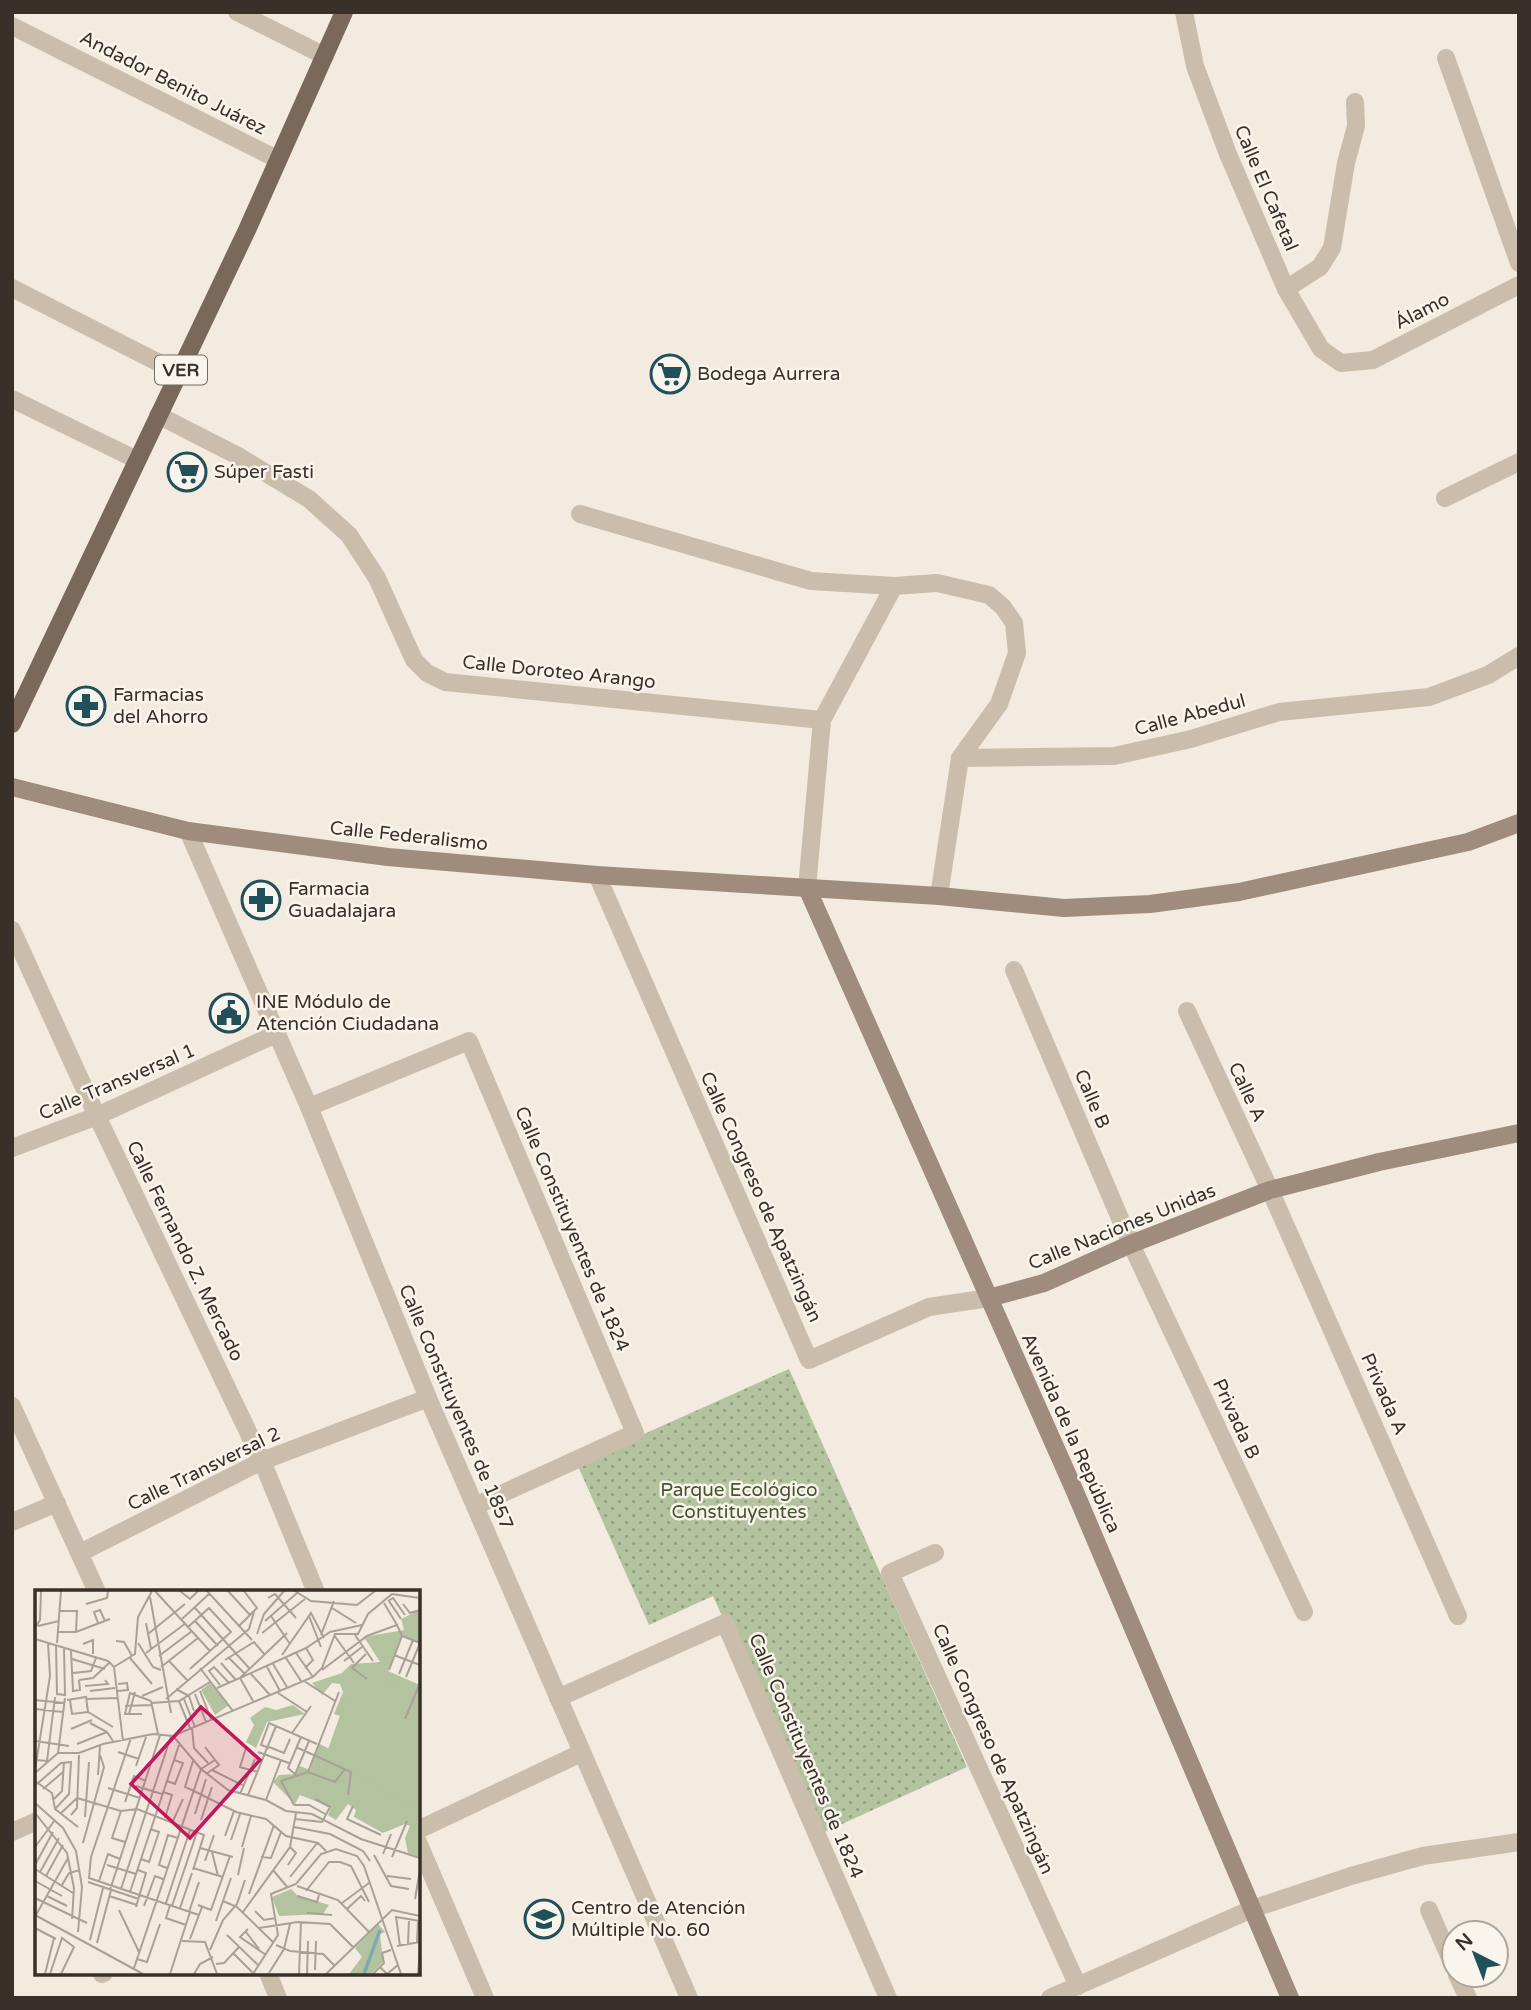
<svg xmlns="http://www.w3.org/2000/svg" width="1531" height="2010" font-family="'Varela Round',sans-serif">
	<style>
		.park { fill: url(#park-dots) }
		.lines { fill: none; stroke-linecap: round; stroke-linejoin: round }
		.street { stroke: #cbbdab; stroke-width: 18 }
		.secondary { stroke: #9f8c7c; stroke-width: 18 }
		.primary { stroke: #7a695b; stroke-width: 18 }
		.labels { text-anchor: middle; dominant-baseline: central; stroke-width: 5; stroke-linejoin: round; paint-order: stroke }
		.shield { fill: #faf5ec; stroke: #736b64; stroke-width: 2 }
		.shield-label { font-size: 18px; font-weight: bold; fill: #39302a }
		.street-label { font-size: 19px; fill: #39302a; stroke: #faf5ec }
		.poi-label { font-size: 19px; fill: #39302a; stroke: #faf5ec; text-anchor: start }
		.park-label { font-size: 19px; fill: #44572e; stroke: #faf5ec }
		.inset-river { fill: none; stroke: #7ea9b0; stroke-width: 3.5 }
		.inset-road { fill: none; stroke: #a9a097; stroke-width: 2 }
		.view { fill: #c2185b; fill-opacity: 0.15; stroke: #c2185b; stroke-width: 3.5 }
		.inset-edge { fill: none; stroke: #39302a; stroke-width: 3.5 }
	</style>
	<defs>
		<pattern id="park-dots" width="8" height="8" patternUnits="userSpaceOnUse" patternTransform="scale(1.75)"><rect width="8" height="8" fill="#b3c29f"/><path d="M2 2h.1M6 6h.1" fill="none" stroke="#939e82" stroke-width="1.8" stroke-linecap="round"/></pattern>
	</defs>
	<rect width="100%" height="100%" fill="#f3ebdf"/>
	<path class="park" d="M 789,1369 L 967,1767 L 820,1834 L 713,1596 L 649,1625 L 577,1464 Z"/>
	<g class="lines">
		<g class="street">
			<path d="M 237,12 L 325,56"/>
			<path d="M 1184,12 L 1195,66 L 1228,154 L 1286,289 L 1321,349 L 1341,363 L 1373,360 L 1519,285"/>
			<path d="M 12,26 L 277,159"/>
			<path d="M 1446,58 L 1519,263"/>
			<path d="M 12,288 L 179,373"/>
			<path d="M 1286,289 L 1320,267 L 1332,248 L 1346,163 L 1356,126 L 1355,102"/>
			<path d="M 12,399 L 137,460"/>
			<path d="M 158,415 L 238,456 L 309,499 L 349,535 L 377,578 L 414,660 L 427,673 L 445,682 L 822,720"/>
			<path d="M 1445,498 L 1519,462"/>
			<path d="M 580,514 L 811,581 L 894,586 L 937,583 L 989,595 L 1003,607 L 1014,623 L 1017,653 L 999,704 L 960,758 L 939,896"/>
			<path d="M 960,758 L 1114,756 L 1191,739 L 1279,712 L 1429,697 L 1488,675 L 1519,656"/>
			<path d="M 188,831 L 309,1107 L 428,1398 L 689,1998"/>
			<path d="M 597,875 L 809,1360 L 929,1307 L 989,1298"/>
			<path d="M 807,888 L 822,720 L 894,586"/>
			<path d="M 12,930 L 97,1116 L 262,1461 L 316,1592"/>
			<path d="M 1014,970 L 1131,1244 L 1304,1612"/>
			<path d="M 1187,1011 L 1270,1190 L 1458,1616"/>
			<path d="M 309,1107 L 469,1041 L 635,1433 L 475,1506"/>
			<path d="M 12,1148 L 97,1116 L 276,1034"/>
			<path d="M 12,1406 L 97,1592"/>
			<path d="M 12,1522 L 57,1503"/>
			<path d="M 80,1553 L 262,1461 L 428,1398"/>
			<path d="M 935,1553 L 890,1573 L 1078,1986"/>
			<path d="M 558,1698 L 725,1623 L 888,1998"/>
			<path d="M 418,1830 L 581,1753"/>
			<path d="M 12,1832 L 37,1821"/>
			<path d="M 418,1842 L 485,1998"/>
			<path d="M 1429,1910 L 1454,1967"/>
			<path d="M 268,1973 L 278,1998"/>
			<path d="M 102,1974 L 104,1973"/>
			<path d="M 1457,1975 L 1468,1998"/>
			<path d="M 1050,1998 L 1252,1909 L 1351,1876 L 1423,1856 L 1519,1842"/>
		</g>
		<g class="secondary">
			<path d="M 12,787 L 188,831 L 388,857 L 597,875 L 939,896 L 1064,908 L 1150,904 L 1239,892 L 1468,842 L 1519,823"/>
			<path d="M 807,888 L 1073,1487 L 1290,1998"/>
			<path d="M 989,1298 L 1044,1283 L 1131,1244 L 1270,1190 L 1379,1162 L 1519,1133"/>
		</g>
		<path class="primary" d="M 12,724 L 247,230 L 344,12"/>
	</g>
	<defs>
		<symbol id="supermarket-ring" viewBox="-11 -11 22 22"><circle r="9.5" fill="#faf5ec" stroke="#20505a" stroke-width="1.5"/><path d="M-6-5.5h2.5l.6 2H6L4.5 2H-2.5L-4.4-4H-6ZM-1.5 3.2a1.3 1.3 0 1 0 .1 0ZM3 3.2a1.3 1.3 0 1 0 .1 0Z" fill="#20505a"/></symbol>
		<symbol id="pharmacy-ring" viewBox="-11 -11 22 22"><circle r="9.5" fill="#faf5ec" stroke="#20505a" stroke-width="1.5"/><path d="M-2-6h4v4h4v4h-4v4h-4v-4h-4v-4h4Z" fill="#20505a"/></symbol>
		<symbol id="civic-ring" viewBox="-11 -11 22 22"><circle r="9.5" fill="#faf5ec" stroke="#20505a" stroke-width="1.5"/><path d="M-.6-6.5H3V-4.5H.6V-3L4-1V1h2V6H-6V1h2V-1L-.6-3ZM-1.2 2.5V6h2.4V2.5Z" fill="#20505a"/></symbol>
		<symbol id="school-ring" viewBox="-11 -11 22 22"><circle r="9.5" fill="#faf5ec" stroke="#20505a" stroke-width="1.5"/><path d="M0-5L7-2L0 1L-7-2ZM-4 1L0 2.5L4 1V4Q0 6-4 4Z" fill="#20505a"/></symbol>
	</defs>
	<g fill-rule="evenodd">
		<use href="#supermarket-ring" x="648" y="352" width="44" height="44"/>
		<use href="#supermarket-ring" x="165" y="450" width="44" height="44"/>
		<use href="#pharmacy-ring" x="64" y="684" width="44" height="44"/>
		<use href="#pharmacy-ring" x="239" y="878" width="44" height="44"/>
		<use href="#civic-ring" x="207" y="991" width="44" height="44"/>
		<use href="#school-ring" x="522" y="1897" width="44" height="44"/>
	</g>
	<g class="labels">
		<rect class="shield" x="155" y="355.5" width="52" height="29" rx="5"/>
		<g class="shield-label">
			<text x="181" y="370">VER</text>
		</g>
		<g class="street-label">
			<text transform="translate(173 83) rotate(27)">Andador Benito Juárez</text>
			<text transform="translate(1266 188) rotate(67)">Calle El Cafetal</text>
			<text transform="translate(1422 311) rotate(-27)">Álamo</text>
			<text transform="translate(559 672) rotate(6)">Calle Doroteo Arango</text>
			<text transform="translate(1190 715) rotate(-15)">Calle Abedul</text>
			<text transform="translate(409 836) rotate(6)">Calle Federalismo</text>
			<text transform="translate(117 1082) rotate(-23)">Calle Transversal 1</text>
			<text transform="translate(1247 1092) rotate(65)">Calle A</text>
			<text transform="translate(1092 1099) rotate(67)">Calle B</text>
			<text transform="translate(761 1197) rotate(66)">Calle Congreso de Apatzingán</text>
			<text transform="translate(1122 1227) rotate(-22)">Calle Naciones Unidas</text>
			<text transform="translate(572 1229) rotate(67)">Calle Constituyentes de 1824</text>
			<text transform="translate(185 1251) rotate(64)">Calle Fernando Z. Mercado</text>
			<text transform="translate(1384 1394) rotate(66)">Privada A</text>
			<text transform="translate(456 1407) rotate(67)">Calle Constituyentes de 1857</text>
			<text transform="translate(1236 1419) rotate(65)">Privada B</text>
			<text transform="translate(1071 1433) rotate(66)">Avenida de la República</text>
			<text transform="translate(204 1469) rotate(-26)">Calle Transversal 2</text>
			<text transform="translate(993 1749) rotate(66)">Calle Congreso de Apatzingán</text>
			<text transform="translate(806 1756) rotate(67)">Calle Constituyentes de 1824</text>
		</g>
		<g class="poi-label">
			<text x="697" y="374">Bodega Aurrera</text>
			<text x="214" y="472">Súper Fasti</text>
			<text x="113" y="695">Farmacias<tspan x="113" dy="22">del Ahorro</tspan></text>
			<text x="288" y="889">Farmacia<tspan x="288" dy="22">Guadalajara</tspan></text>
			<text x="256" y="1002">INE Módulo de<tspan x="256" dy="22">Atención Ciudadana</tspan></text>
			<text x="571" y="1908">Centro de Atención<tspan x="571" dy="22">Múltiple No. 60</tspan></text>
		</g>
		<g class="park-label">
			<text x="739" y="1490">Parque Ecológico<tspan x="739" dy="22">Constituyentes</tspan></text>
		</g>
	</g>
	<g transform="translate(35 1590)">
		<rect width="385" height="385" fill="#f3ebdf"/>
		<path d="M 385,20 L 385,53 L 367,46 L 353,81 L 385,95 L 385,267 L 373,263 L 370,248 L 375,236 L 370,234 L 348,243 L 319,227 L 321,220 L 313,214 L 301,230 L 293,225 L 296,217 L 265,205 L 260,214 L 238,192 L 244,185 L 261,184 L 265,176 L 275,180 L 283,153 L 300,162 L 330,135 L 299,124 L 308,102 L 305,94 L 297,93 L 287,105 L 277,93 L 307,83 L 316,74 L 345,72 L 329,47 L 369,40 L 366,29 ZM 175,93 L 194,115 L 180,125 L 166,100 Z" fill="#b3c29f"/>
		<path d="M 346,88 L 382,103 L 385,98 L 385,221 L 307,175 L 304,181 L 288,174 L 312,105 ZM 258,115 L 270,124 L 232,132 L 221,158 L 211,152 L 219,135 L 215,128 L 230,117 L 241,120 ZM 256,299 L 262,305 L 294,315 L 288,324 L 244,326 L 237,307 ZM 343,334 L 350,342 L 345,344 L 348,372 L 336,384 L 314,384 L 327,367 L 320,358 Z" fill="#b3c29f"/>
		<path class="inset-river" d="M 329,384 L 345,340"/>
		<path class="inset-road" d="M 120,1 L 175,61M 145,1 L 155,9 L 163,1M 172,1 L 217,50M 193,1 L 215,25M 260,1 L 276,11 L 322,15 L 340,1M 115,7 L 136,123M 233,8 L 240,4 L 261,28M 353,11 L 358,8 L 370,25M 354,11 L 366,29M 51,14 L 72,8 L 73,1M 368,14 L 375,23 L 385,20M 160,18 L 214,78M 297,18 L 321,33M 24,21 L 42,21 L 41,42M 236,26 L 255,54M 274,26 L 286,57M 147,29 L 174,4M 160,31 L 183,56M 230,31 L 262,3M 63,33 L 59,22 L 65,20 L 70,31M 111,33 L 116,59M 362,35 L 367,46 L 385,53M 3,36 L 24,31M 204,36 L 222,18 L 209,1M 153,37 L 174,18 L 196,42 L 155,79M 0,38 L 5,30 L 6,1M 22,42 L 41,42 L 75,29M 227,43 L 270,9M 113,44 L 150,14M 222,44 L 229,24 L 249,1M 286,45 L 299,11M 299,45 L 319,73M 320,45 L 338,71M 0,49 L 73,71 L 79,77M 81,51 L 89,52 L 97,66M 22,53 L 26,1M 103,53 L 118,77 L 126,80M 48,54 L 58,50 L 58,64M 21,55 L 22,104 L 30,105 L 29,59M 36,61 L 38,101 L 45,100 L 44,90M 111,63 L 151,33M 261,63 L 278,87M 331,64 L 317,78 L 332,89M 247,65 L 276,23 L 289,48M 359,65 L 385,75M 124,66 L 157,41M 193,67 L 209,83M 95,68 L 117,94M 251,68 L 266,91M 37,69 L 70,79M 190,70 L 219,52 L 229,64M 134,71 L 152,90M 309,71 L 327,57M 186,73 L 201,90M 238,74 L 252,97M 79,77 L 100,64 L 103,27 L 117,1M 79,77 L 88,151M 126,77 L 163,48M 232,77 L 245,101M 165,78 L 198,121M 270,78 L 278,70 L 271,58M 287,80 L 332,46 L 362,35 L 349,13M 354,80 L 367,46M 38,83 L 56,81 L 61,68M 216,84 L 235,105M 364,84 L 378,50M 371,87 L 385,53M 44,90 L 58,88 L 74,73M 269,91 L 300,111M 185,95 L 174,81 L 179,77 L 194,93M 50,96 L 73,94 L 70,90M 182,98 L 205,88 L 252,43M 141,99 L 154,106 L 159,121M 55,101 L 80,98M 82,101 L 93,100 L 92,93 L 83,94M 165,101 L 176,129M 243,103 L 272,122M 160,104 L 171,132M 107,106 L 128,97M 51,109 L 82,108M 131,109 L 214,39 L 219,22M 149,109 L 160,137M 0,110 L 29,113M 32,110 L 51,107 L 53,122M 35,110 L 37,124 L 53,122 L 78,137M 116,111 L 123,144M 144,111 L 155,138M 218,111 L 205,88 L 271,58 L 295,42 L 327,35M 116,113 L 144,111 L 175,92M 90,116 L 117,115M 0,119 L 28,122M 94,124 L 100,102M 107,124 L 90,124 L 95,103 L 116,111M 370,129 L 385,93M 55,133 L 72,142 L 78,151M 157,138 L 159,158 L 173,173M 36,139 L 57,130M 257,143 L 276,116M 96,148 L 56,267 L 54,288 L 164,325M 0,151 L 34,156M 42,154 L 72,142M 170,157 L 184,175 L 171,184M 234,157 L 249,163 L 255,149M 261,157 L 316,182 L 313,205M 211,158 L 205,177 L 223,182M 234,158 L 226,155 L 234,133 L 282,154M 83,162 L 104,169M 223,162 L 254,173M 23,163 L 30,108M 1,170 L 12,171 L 20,107M 180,170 L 166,179 L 193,200 L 231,210 L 251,221 L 277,224 L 326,249 L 385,268M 158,171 L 150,197 L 159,201M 101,176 L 111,147M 0,180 L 15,86 L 13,53M 177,180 L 209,196M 273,182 L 304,102M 273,182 L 300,192 L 310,179M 0,183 L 23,163 L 44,163 L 68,154 L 118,144 L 138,146 L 278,87 L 287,78 L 300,44 L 323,44 L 333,24 L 357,4 L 385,8M 260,184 L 253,178 L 266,147M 63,185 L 65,156M 259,187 L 274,151M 0,191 L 17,203 L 20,219 L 43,237M 132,191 L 140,194 L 148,173 L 139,170M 2,194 L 26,173 L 37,172M 101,196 L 127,204M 73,198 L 105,208M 8,199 L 28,182M 159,201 L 201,222 L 231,229 L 251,246 L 283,253 L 291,261M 128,202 L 137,205 L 130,228M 205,204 L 220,169M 213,205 L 241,136M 42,208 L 86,221 L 102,219 L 169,245 L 158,280M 19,209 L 27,201 L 29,172M 231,210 L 246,170M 90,212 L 99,186 L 111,191M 0,213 L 28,238 L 41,261 L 47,297 L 43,342M 259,215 L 246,191 L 273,182M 259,215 L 274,215 L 292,225M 318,216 L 312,229 L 346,245M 20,219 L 34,204 L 36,172M 86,221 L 77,248 L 90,252M 0,223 L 32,263 L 39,298 L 37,329M 25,224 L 42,208M 160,224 L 171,189M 36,225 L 42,218 L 44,165M 50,227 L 54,172M 260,229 L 287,232 L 295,217 L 280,209M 166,230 L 177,197M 138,231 L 148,209M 259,237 L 295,244 L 328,261 L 335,271M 190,246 L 199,221M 196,250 L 205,224M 48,253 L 69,177 L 65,165M 0,257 L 20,230M 207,257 L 216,226M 165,258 L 198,267M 177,262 L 183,286M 348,264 L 356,244M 339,265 L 356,296 L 374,299M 226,267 L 236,268 L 246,242M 357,267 L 372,231M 106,269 L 114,272 L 124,242 L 115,239M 170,271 L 179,245M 0,275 L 18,242M 72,275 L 101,284M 253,275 L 261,263 L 255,257M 132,278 L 124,275 L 133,245 L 143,248M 158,278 L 188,287M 0,279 L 38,303M 238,280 L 253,298M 5,282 L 24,248M 203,285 L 209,258M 11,286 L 28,255M 352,286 L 376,289M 255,287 L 283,252M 0,291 L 27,306M 64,291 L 73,264 L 85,269M 53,292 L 104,309M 27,295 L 34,283 L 45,280M 262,296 L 303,310 L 334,342M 86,299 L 136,146M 75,300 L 125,145M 271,301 L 294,272 L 305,272 L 316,276 L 334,312M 95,302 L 144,155M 214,304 L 239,235M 12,306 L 32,316M 74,306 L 102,315M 262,306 L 282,312 L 284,305M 0,308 L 52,333M 380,309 L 385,280M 188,311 L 202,317 L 238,352M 131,313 L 155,240M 307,313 L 334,293M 135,315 L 131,328 L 151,335M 163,315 L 176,320 L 195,266M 109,316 L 120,286 L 128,289M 137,316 L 162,242M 101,317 L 111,283 L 103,280M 145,318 L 157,283M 312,319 L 326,306 L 330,311M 84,320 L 104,362M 220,321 L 229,330 L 241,328M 154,322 L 164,292M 208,322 L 255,257 L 261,223M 272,323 L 297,325M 0,325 L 108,384M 1,325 L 33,268M 181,331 L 196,288M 0,338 L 21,349M 224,338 L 263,332 L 295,334 L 318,357M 213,339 L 205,347 L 231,365M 211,342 L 224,359M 192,345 L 224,376M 155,349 L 167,317M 55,350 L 68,298M 147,351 L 170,352 L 182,384M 62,353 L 76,300M 382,353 L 383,331M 373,354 L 374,329M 241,355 L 255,361 L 288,364 L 299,375M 362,356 L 385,352M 365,356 L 361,327 L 385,331M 175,360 L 188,330 L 202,314 L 210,290M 198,363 L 219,384M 102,369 L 112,372 L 125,334M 181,374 L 189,373 L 204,357M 345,377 L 352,384 L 363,375M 99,378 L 166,179 L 138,146M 280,380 L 281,351M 234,383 L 249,359 L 255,334M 10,384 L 19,348M 15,384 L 27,348 L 39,357 L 26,384M 135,384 L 155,322M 159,384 L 165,374 L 178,367M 218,384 L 243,345 L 236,304 L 261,294 L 286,264 L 301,259 L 322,266 L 329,276 L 366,384M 264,384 L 266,332M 272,384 L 273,351M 291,384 L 357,320 L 385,326M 338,384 L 349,373 L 347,363 L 356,360M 383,384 L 385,359"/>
		<path class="view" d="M 166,117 L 225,170 L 155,248 L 96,194 Z"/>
		<rect width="385" height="385" class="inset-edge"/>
	</g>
	<rect width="1531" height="2010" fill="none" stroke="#39302a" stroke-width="28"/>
	<g transform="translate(1475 1954) rotate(318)"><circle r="33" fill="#faf5ec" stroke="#ada69e" stroke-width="2"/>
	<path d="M0-5L12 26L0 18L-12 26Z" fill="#20505a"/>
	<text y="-10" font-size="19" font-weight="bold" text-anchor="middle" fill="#39302a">N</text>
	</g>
</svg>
